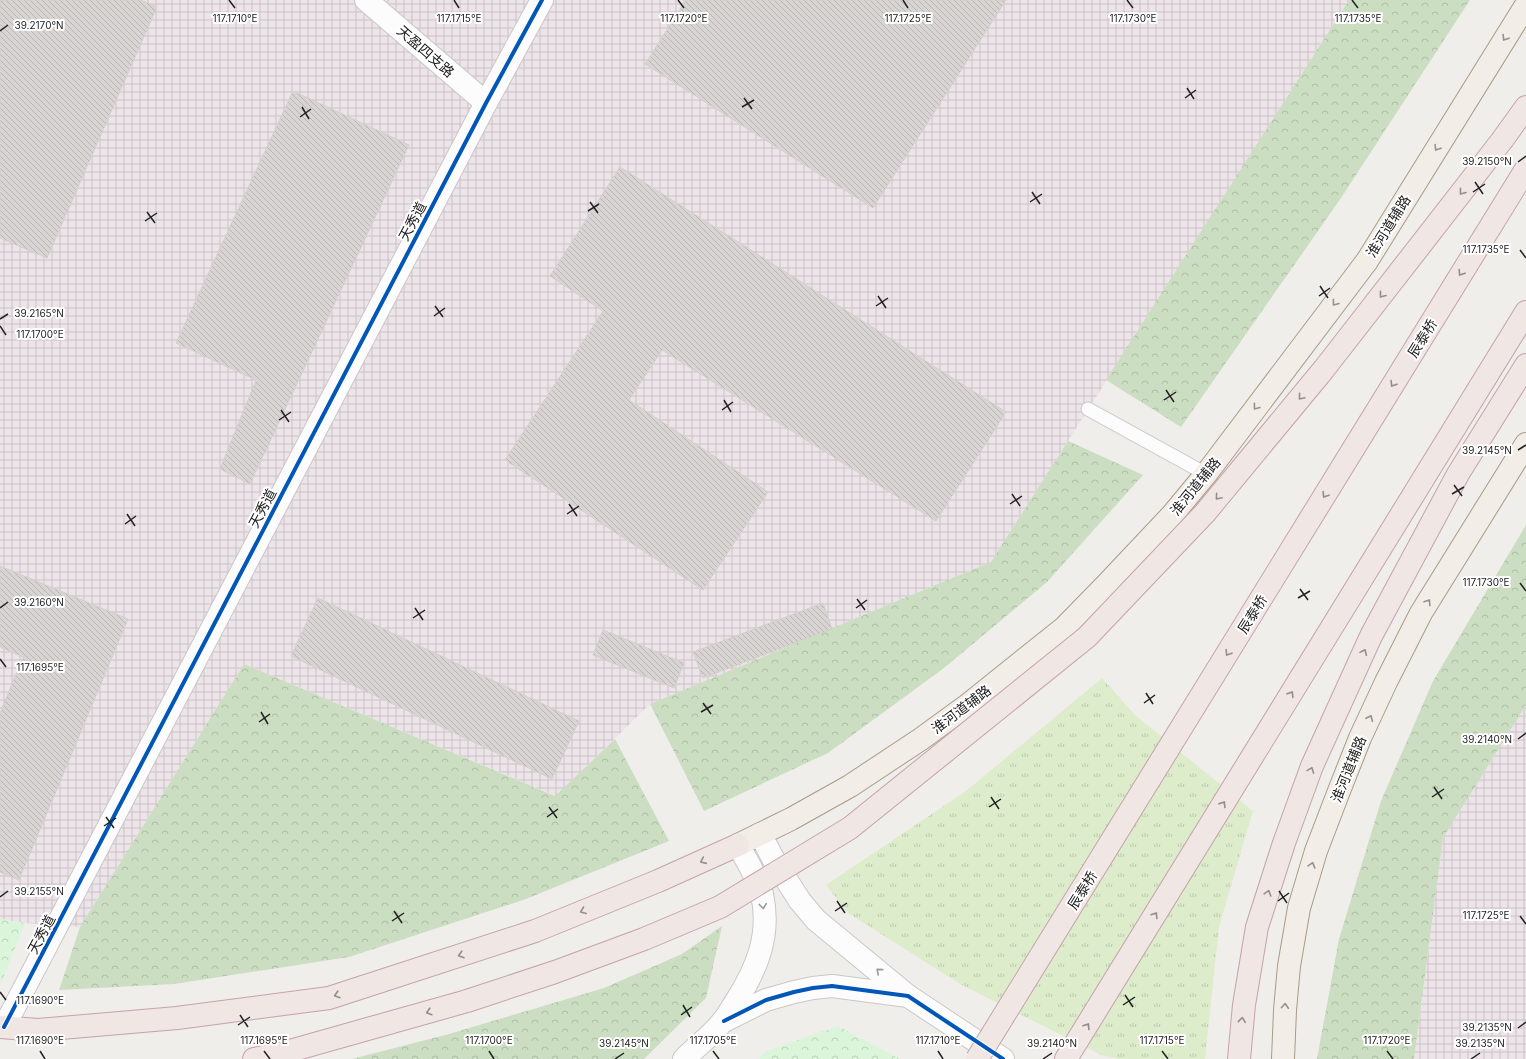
<svg xmlns="http://www.w3.org/2000/svg" width="1526" height="1059" font-family="Inter,'Noto Sans SC',sans-serif">
	<style>
		.industrial { fill: url(#industrial-grid) }
		.grass { fill: url(#grass-tufts) }
		.forest { fill: url(#forest-crowns) }
		.park { fill: url(#park-crowns) }
		.building { fill: url(#building-back-hatch); stroke: #d3d0cc }
		.lines { fill: none; stroke-linecap: round; stroke-linejoin: round }
		.service-casing { stroke: #c9c8c7; stroke-width: 15 }
		.tertiary-casing { stroke: #c9c8c7; stroke-width: 24 }
		.primary-casing { stroke: #a79c86; stroke-width: 24 }
		.trunk-casing { stroke: #c5a2ac; stroke-width: 24 }
		.service { stroke: #fdfcfc; stroke-width: 13 }
		.tertiary { stroke: #fdfcfc; stroke-width: 22 }
		.primary { stroke: #f3ede7; stroke-width: 22 }
		.trunk { stroke: #f0e6e4; stroke-width: 22 }
		.trunk-bridge-casing { stroke: #c5a2ac; stroke-width: 24; stroke-linecap: butt }
		.trunk-bridge { stroke: #f0e6e4; stroke-width: 22 }
		.cycleway-casing { stroke: #fff; stroke-width: 6 }
		.cycleway { stroke: #0057b8; stroke-width: 4 }
		.oneway { stroke: #95928e }
		.oneway2 { stroke: #938e8d }
		.oneway3 { stroke: #9a9a9a }
		.ticks { fill: none; stroke: #222; stroke-width: 1.5 }
		.labels { text-anchor: middle; dominant-baseline: central; stroke-width: 4; stroke-linejoin: round; paint-order: stroke }
		.street-label { font-size: 14px; fill: #222; stroke: #fff }
		.ticks-label { font-size: 10px; text-anchor: middle; fill: #222; stroke: #fff; stroke-width: 4; stroke-linejoin: round; paint-order: stroke }
	</style>
	<defs>
		<pattern id="industrial-grid" width="8" height="8" patternUnits="userSpaceOnUse"><rect width="8" height="8" fill="#ede4e9"/><path d="M0 4h8M4 0v8" fill="none" stroke="#cbc3c8"/></pattern>
		<pattern id="grass-tufts" width="24" height="20" patternUnits="userSpaceOnUse"><rect width="24" height="20" fill="#ddeccb"/><path d="M3 7l-1-3M5 7V3M7 7l1-3M15 17l-1-3M17 17v-4M19 17l1-3" fill="none" stroke="#bdcaae"/></pattern>
		<pattern id="forest-crowns" width="20" height="18" patternUnits="userSpaceOnUse"><rect width="20" height="18" fill="#cbdec1"/><path d="M2 6a3 3 0 1 1 6 0M12 15a3 3 0 1 1 6 0" fill="none" stroke="#aebea6"/></pattern>
		<pattern id="park-crowns" width="20" height="18" patternUnits="userSpaceOnUse"><rect width="20" height="18" fill="#daf5da"/><path d="M2 6a3 3 0 1 1 6 0M12 15a3 3 0 1 1 6 0" fill="none" stroke="#bbd2bb"/></pattern>
		<pattern id="building-back-hatch" width="6" height="6" patternUnits="userSpaceOnUse"><rect width="6" height="6" fill="#d7d4d2"/><path d="M-1 5l2 2M0 0l6 6M5-1l2 2" fill="none" stroke="#b8b6b4"/></pattern>
	</defs>
	<rect width="100%" height="100%" fill="#f0eeeb"/>
	<g class="industrial">
		<path d="M 0,0 L 1349,0 L 991,562 L 650,704 L 556,796 L 244,664 L 80,927 L 25,923 L 0,919 Z"/>
		<path d="M 1526,705 L 1526,1059 L 1414,1059 L 1443,838 Z"/>
	</g>
	<path class="grass" d="M 1102,678 L 1135,715 L 1253,811 L 1219,927 L 1205,1059 L 1118,1059 L 1101,1055 L 960,984 L 848,913 L 826,885 L 966,791 Z"/>
	<g class="forest">
		<path d="M 1349,0 L 1470,0 L 1341,198 L 1181,427 L 1106,380 Z"/>
		<path d="M 1068,441 L 1143,475 L 1047,582 L 944,668 L 828,753 L 704,811 L 650,704 L 991,562 Z"/>
		<path d="M 1526,525 L 1526,705 L 1443,838 L 1414,1059 L 1317,1059 L 1339,939 L 1381,801 L 1433,681 Z"/>
		<path d="M 244,664 L 555,796 L 615,739 L 669,841 L 526,899 L 349,957 L 174,984 L 59,990 L 80,927 Z"/>
		<path d="M 722,926 L 706,998 L 644,1059 L 352,1059 L 449,1034 L 604,988 L 682,954 Z"/>
	</g>
	<g class="park">
		<path d="M 0,919 L 25,923 L 2,981 L 0,981 Z"/>
		<path d="M 838,1026 L 900,1059 L 759,1059 L 766,1051 Z"/>
	</g>
	<g class="building">
		<path d="M 0,0 L 141,0 L 157,7 L 47,258 L 0,238 Z"/>
		<path d="M 686,0 L 1006,0 L 873,208 L 645,64 Z"/>
		<path d="M 293,91 L 409,145 L 250,484 L 220,469 L 256,380 L 176,343 Z"/>
		<path d="M 620,167 L 1006,412 L 936,521 L 662,350 L 629,400 L 768,492 L 703,590 L 505,460 L 603,311 L 550,276 Z"/>
		<path d="M 0,566 L 128,619 L 19,880 L 0,872 L 0,713 L 23,657 L 0,647 Z"/>
		<path d="M 318,598 L 579,721 L 552,779 L 291,656 Z"/>
		<path d="M 823,603 L 832,629 L 703,678 L 693,652 Z"/>
		<path d="M 603,630 L 684,663 L 674,688 L 593,655 Z"/>
	</g>
	<g class="lines">
		<defs>
			<path id="service" d="M 1088,409 L 1206,474"/>
			<g id="tertiary">
				<path d="M 366,0 L 486,103"/>
				<path d="M 760,834 L 775,862 L 800,901 L 816,920 L 908,996"/>
				<path d="M 724,1021 L 766,1000 L 794,992 L 813,988 L 832,986 L 908,996 L 1003,1059"/>
				<path d="M 4,1027 L 486,103 L 542,0"/>
				<path d="M 684,1059 C 697,1046 712,1035 723,1021 C 728,1015 731,1009 735,1003 C 757,969 771,935 762,894 C 757,877 747,861 738,845"/>
			</g>
			<g id="primary">
				<path d="M 738,845 L 791,819 L 850,786 L 921,739 L 965,707 L 1065,627 L 1107,584 L 1172,515 L 1206,474 L 1367,261 L 1526,5"/>
				<path d="M 1283,1059 L 1285,1010 L 1289,966 L 1299,908 L 1316,851 L 1339,791 L 1360,738 L 1386,682 L 1421,613 L 1526,444"/>
			</g>
			<g id="trunk">
				<path d="M 1503,139 L 1526,107"/>
				<path d="M 0,1027 L 38,1030 L 177,1018 L 329,998 L 535,931 L 658,881 L 738,845"/>
				<path d="M 254,1059 L 279,1054 L 467,1001"/>
				<path d="M 1066,1059 L 1526,312"/>
				<path d="M 1239,1059 L 1244,1005 L 1257,927 L 1284,843 L 1312,766 L 1371,636 L 1458,474 L 1526,365"/>
			</g>
		</defs>
		<use href="#service" class="service-casing"/>
		<use href="#tertiary" class="tertiary-casing"/>
		<use href="#primary" class="primary-casing"/>
		<use href="#trunk" class="trunk-casing"/>
		<use href="#service" class="service"/>
		<use href="#tertiary" class="tertiary"/>
		<use href="#primary" class="primary"/>
		<use href="#trunk" class="trunk"/>
		<defs>
			<g id="trunk-bridge">
				<path d="M 467,1001 L 555,972 L 644,939 L 720,907 L 850,828 L 1087,637 L 1205,513 L 1324,369 L 1503,139"/>
				<path d="M 977,1059 L 1526,169"/>
			</g>
		</defs>
		<use href="#trunk-bridge" class="trunk-bridge-casing"/>
		<use href="#trunk-bridge" class="trunk-bridge"/>
		<defs>
			<g id="cycleway">
				<path d="M 724,1021 L 766,1000 L 794,992 L 813,988 L 832,986 L 908,996 L 1003,1059"/>
				<path d="M 4,1027 L 486,103 L 542,0"/>
			</g>
		</defs>
		<use href="#cycleway" class="cycleway-casing"/>
		<use href="#cycleway" class="cycleway"/>
	</g>
	<defs><path id="oneway-chevron" d="M-2-3.5L2.5 0L-2 3.5" fill="none" stroke-width="1.6" stroke-linecap="round" stroke-linejoin="round"/></defs>
	<g class="oneway">
		<use href="#oneway-chevron" transform="translate(1505 38) rotate(122)"/>
		<use href="#oneway-chevron" transform="translate(1437 148) rotate(122)"/>
		<use href="#oneway-chevron" transform="translate(1335 303) rotate(127)"/>
		<use href="#oneway-chevron" transform="translate(1256 407) rotate(127)"/>
		<use href="#oneway-chevron" transform="translate(1428 602) rotate(-58)"/>
		<use href="#oneway-chevron" transform="translate(1370 718) rotate(-65)"/>
		<use href="#oneway-chevron" transform="translate(1312 865) rotate(-74)"/>
		<use href="#oneway-chevron" transform="translate(1285 1006) rotate(-86)"/>
	</g>
	<g class="oneway2">
		<use href="#oneway-chevron" transform="translate(1462 192) rotate(128)"/>
		<use href="#oneway-chevron" transform="translate(1461 273) rotate(122)"/>
		<use href="#oneway-chevron" transform="translate(1382 295) rotate(128)"/>
		<use href="#oneway-chevron" transform="translate(1393 384) rotate(122)"/>
		<use href="#oneway-chevron" transform="translate(1301 397) rotate(130)"/>
		<use href="#oneway-chevron" transform="translate(1325 495) rotate(122)"/>
		<use href="#oneway-chevron" transform="translate(1218 497) rotate(130)"/>
		<use href="#oneway-chevron" transform="translate(1364 652) rotate(-66)"/>
		<use href="#oneway-chevron" transform="translate(1228 653) rotate(122)"/>
		<use href="#oneway-chevron" transform="translate(1291 694) rotate(-58)"/>
		<use href="#oneway-chevron" transform="translate(1311 770) rotate(-69)"/>
		<use href="#oneway-chevron" transform="translate(1223 804) rotate(-58)"/>
		<use href="#oneway-chevron" transform="translate(703 861) rotate(156)"/>
		<use href="#oneway-chevron" transform="translate(1268 893) rotate(-73)"/>
		<use href="#oneway-chevron" transform="translate(583 911) rotate(158)"/>
		<use href="#oneway-chevron" transform="translate(1155 915) rotate(-58)"/>
		<use href="#oneway-chevron" transform="translate(461 955) rotate(162)"/>
		<use href="#oneway-chevron" transform="translate(337 995) rotate(162)"/>
		<use href="#oneway-chevron" transform="translate(429 1012) rotate(164)"/>
		<use href="#oneway-chevron" transform="translate(1242 1020) rotate(-84)"/>
		<use href="#oneway-chevron" transform="translate(1087 1026) rotate(-58)"/>
	</g>
	<g class="oneway3">
		<use href="#oneway-chevron" transform="translate(763 906) rotate(83)"/>
		<use href="#oneway-chevron" transform="translate(879 971) rotate(-140)"/>
	</g>
	<path class="ticks" d="M 229,0 L 235,8M 454,0 L 459,8M 678,0 L 684,8M 903,0 L 908,8M 1127,0 L 1133,8M 1352,0 L 1358,8M 0,31 L 8,25M 1187,88 L 1194,99M 744,98 L 752,109M 1185,98 L 1196,90M 302,107 L 309,119M 742,107 L 754,100M 300,117 L 311,109M 1518,162 L 1526,156M 1475,182 L 1483,194M 1032,192 L 1040,204M 1473,192 L 1485,184M 590,202 L 598,213M 1030,202 L 1042,194M 588,211 L 599,204M 147,212 L 155,223M 145,221 L 157,213M 1520,250 L 1526,258M 1320,286 L 1328,298M 878,296 L 886,308M 1319,296 L 1330,288M 435,306 L 443,317M 876,306 L 888,298M 434,316 L 445,308M 0,319 L 8,314M 0,326 L 6,335M 1166,390 L 1174,402M 724,400 L 731,412M 1164,400 L 1176,392M 281,410 L 289,422M 722,410 L 733,402M 279,420 L 291,412M 1518,450 L 1526,445M 1454,485 L 1462,496M 1012,494 L 1020,506M 1452,494 L 1464,487M 569,504 L 577,516M 1010,504 L 1022,496M 127,514 L 135,526M 567,514 L 579,506M 125,524 L 136,516M 1520,583 L 1526,591M 1300,589 L 1308,600M 1298,598 L 1310,591M 857,599 L 865,610M 0,608 L 8,602M 415,608 L 423,620M 856,608 L 867,600M 413,618 L 425,610M 0,659 L 6,667M 1146,693 L 1153,704M 703,703 L 711,714M 1144,703 L 1155,695M 261,712 L 268,724M 701,712 L 713,705M 259,722 L 270,714M 1518,739 L 1526,733M 1434,787 L 1442,799M 991,797 L 999,809M 1432,797 L 1444,789M 549,807 L 557,818M 989,807 L 1001,799M 106,817 L 114,828M 547,817 L 558,809M 104,826 L 116,818M 1279,891 L 1287,903M 0,897 L 8,891M 837,901 L 845,913M 1278,901 L 1289,893M 394,911 L 402,923M 835,911 L 847,903M 1520,916 L 1526,924M 392,921 L 404,913M 0,992 L 6,1000M 1125,995 L 1133,1007M 683,1005 L 690,1017M 1123,1005 L 1135,997M 240,1015 L 248,1027M 681,1015 L 692,1007M 238,1025 L 250,1017M 1518,1028 L 1526,1022M 40,1051 L 45,1059M 264,1051 L 270,1059M 489,1051 L 494,1059M 713,1051 L 719,1059M 938,1051 L 943,1059M 1162,1051 L 1168,1059M 1387,1051 L 1393,1059M 615,1059 L 624,1053M 1043,1059 L 1052,1053M 1471,1059 L 1480,1053"/>
	<g class="labels">
		<g class="street-label">
			<text transform="translate(426 51) rotate(41)">天盈四支路</text>
			<text transform="translate(412 221) rotate(-62)">天秀道</text>
			<text transform="translate(1388 226) rotate(-58)">淮河道辅路</text>
			<text transform="translate(1422 338) rotate(-58)">辰泰桥</text>
			<text transform="translate(1195 486) rotate(-51)">淮河道辅路</text>
			<text transform="translate(262 508) rotate(-62)">天秀道</text>
			<text transform="translate(1252 614) rotate(-58)">辰泰桥</text>
			<text transform="translate(961 709) rotate(-37)">淮河道辅路</text>
			<text transform="translate(1348 769) rotate(-68)">淮河道辅路</text>
			<text transform="translate(1082 890) rotate(-58)">辰泰桥</text>
			<text transform="translate(41 934) rotate(-62)">天秀道</text>
		</g>
	</g>
	<g class="ticks-label">
		<text x="235" y="22">117.1710°E</text>
		<text x="459" y="22">117.1715°E</text>
		<text x="684" y="22">117.1720°E</text>
		<text x="908" y="22">117.1725°E</text>
		<text x="1133" y="22">117.1730°E</text>
		<text x="1358" y="22">117.1735°E</text>
		<text x="39" y="29">39.2170°N</text>
		<text x="1487" y="165">39.2150°N</text>
		<text x="1486" y="253">117.1735°E</text>
		<text x="39" y="317">39.2165°N</text>
		<text x="40" y="338">117.1700°E</text>
		<text x="1487" y="454">39.2145°N</text>
		<text x="1486" y="586">117.1730°E</text>
		<text x="39" y="606">39.2160°N</text>
		<text x="40" y="671">117.1695°E</text>
		<text x="1487" y="743">39.2140°N</text>
		<text x="39" y="895">39.2155°N</text>
		<text x="1486" y="919">117.1725°E</text>
		<text x="40" y="1004">117.1690°E</text>
		<text x="1487" y="1031">39.2135°N</text>
		<text x="40" y="1044">117.1690°E</text>
		<text x="264" y="1044">117.1695°E</text>
		<text x="489" y="1044">117.1700°E</text>
		<text x="713" y="1044">117.1705°E</text>
		<text x="938" y="1044">117.1710°E</text>
		<text x="1162" y="1044">117.1715°E</text>
		<text x="1387" y="1044">117.1720°E</text>
		<text x="624" y="1047">39.2145°N</text>
		<text x="1052" y="1047">39.2140°N</text>
		<text x="1480" y="1047">39.2135°N</text>
	</g>
</svg>
